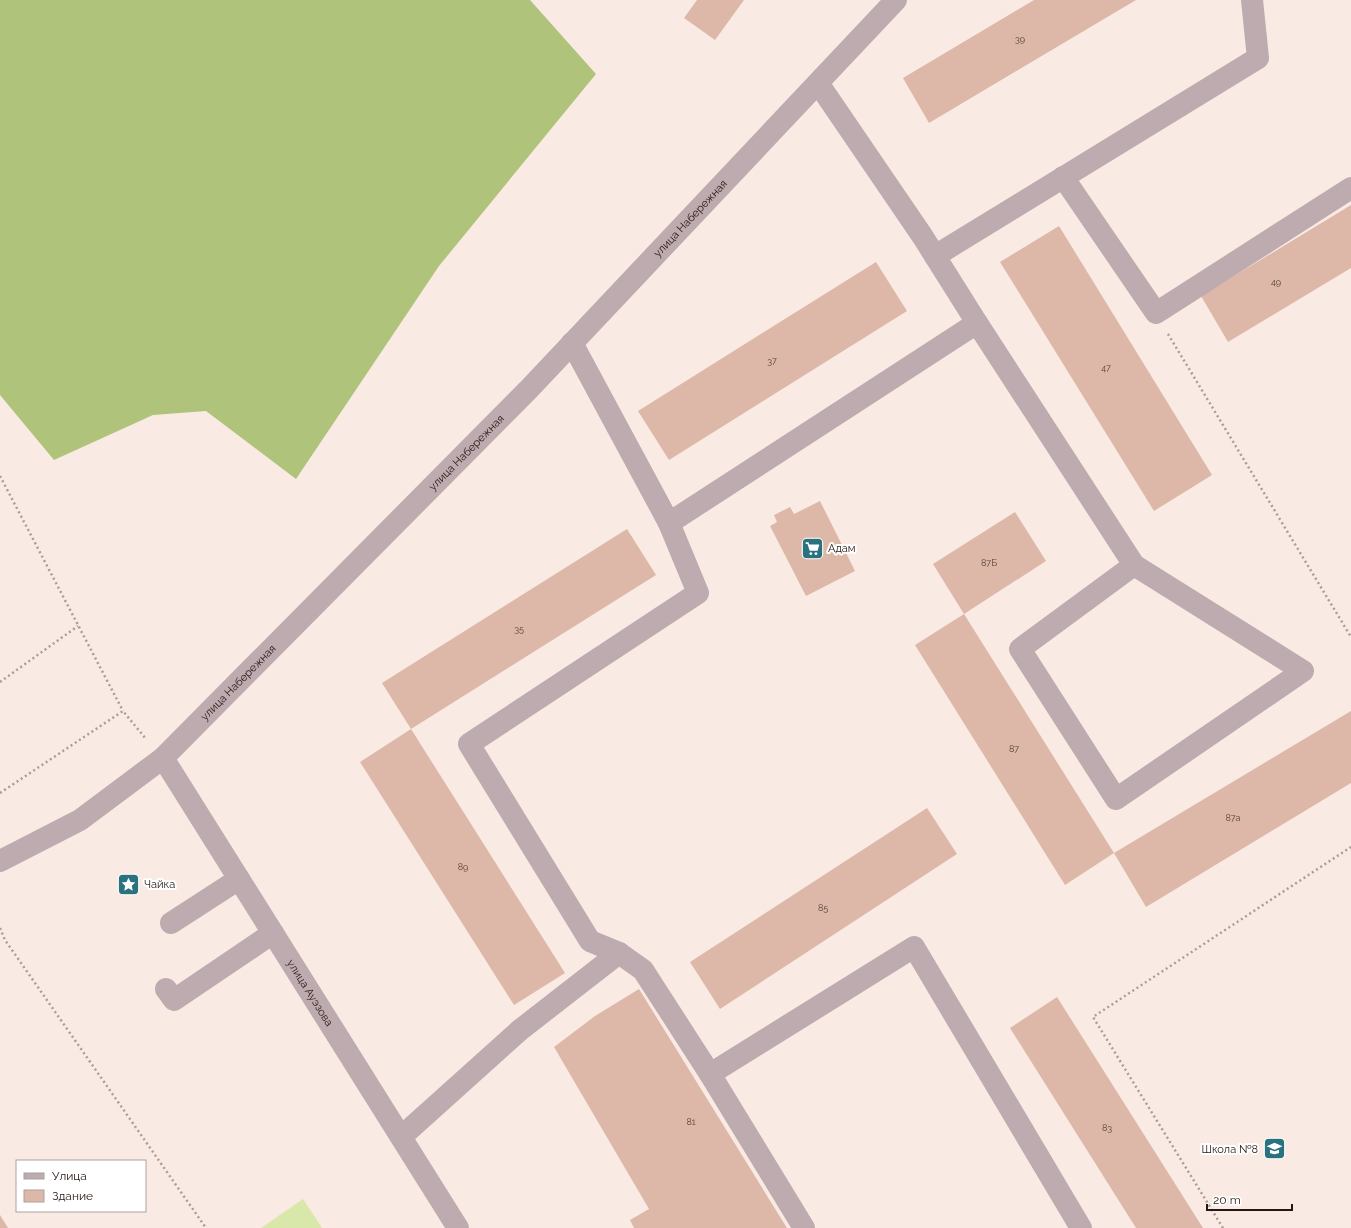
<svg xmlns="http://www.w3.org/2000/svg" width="1351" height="1228" font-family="Raleway,sans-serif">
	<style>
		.green { fill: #d7e8aa }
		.forest { fill: #b0c37b }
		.building { fill: #ddb8a8 }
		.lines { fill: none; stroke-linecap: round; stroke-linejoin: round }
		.path { stroke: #ab9c96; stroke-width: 2.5; stroke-dasharray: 2 3; stroke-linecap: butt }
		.minor { stroke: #bdabaf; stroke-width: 22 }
		.labels { text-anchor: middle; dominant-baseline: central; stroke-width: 4; stroke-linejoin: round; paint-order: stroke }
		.number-label { font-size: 9px; fill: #533f38 }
		.street-label { font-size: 11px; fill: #251712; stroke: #fff }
		.poi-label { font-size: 11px; fill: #251712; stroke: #fff; text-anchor: start }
	</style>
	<rect width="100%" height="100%" fill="#faeae4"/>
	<path class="green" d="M 303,1199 L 322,1228 L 261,1228 Z"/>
	<path class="forest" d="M 0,0 L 530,0 L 596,74 L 439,266 L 296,479 L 206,411 L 153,415 L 54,460 L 0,395 Z"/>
	<g class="building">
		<path d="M 697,0 L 744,0 L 715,40 L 684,18 Z"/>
		<path d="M 1034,0 L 1136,0 L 929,123 L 903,78 Z"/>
		<path d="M 1351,205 L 1351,268 L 1228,342 L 1201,296 Z"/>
		<path d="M 1059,226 L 1212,475 L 1154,511 L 1000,262 Z"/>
		<path d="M 876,262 L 907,311 L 669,460 L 638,411 Z"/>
		<path d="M 820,501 L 855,571 L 806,596 L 770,526 L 777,522 L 774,515 L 790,507 L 794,514 Z"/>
		<path d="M 1015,512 L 1046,561 L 964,614 L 933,564 Z"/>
		<path d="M 627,529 L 656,575 L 411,729 L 382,683 Z"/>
		<path d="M 964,614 L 1114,853 L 1065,885 L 915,645 Z"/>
		<path d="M 1351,711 L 1351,783 L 1146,907 L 1114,853 Z"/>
		<path d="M 411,729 L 565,973 L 514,1005 L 360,762 Z"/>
		<path d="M 927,808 L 957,854 L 720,1009 L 690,962 Z"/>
		<path d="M 639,989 L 787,1228 L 634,1228 L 630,1220 L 649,1209 L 554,1047 L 595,1016 Z"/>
		<path d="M 1057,997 L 1203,1228 L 1136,1228 L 1010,1028 Z"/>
		<path d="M 0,1215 L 8,1228 L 0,1228 Z"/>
	</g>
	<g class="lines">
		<g class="path">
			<path d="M 1168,334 L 1351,637"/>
			<path d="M 0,476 L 123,711"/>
			<path d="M 0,682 L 78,626"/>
			<path d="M 0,793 L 123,711 L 146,739"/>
			<path d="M 0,928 L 5,940 L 206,1228"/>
			<path d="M 1223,1228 L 1093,1017 L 1351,847"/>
		</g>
		<g class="minor">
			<path d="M 1063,177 L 1156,313 L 1351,188"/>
			<path d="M 935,256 L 1258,58 L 1252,0"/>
			<path d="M 977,323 L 1134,565 L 1303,671 L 1116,799 L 1020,649 L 1134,565"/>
			<path d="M 572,343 L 669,523 L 977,323 L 923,237 L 818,83"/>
			<path d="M 669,523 L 698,593 L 469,744 L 590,941 L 619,953 L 643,970 L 710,1074 L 914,947 L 1081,1228"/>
			<path id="s1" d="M 163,758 L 458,1228"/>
			<path id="s2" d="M 0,861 L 80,820 L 163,758 L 529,389 L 896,0"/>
			<path d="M 171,923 L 239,879"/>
			<path d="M 166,989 L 174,1000 L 273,933"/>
			<path d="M 710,1074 L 804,1228"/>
			<path d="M 401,1137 L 520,1030 L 619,953"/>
		</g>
	</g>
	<defs>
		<symbol id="supermarket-square" viewBox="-11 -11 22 22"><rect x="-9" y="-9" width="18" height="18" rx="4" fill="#2b727f" stroke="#fff"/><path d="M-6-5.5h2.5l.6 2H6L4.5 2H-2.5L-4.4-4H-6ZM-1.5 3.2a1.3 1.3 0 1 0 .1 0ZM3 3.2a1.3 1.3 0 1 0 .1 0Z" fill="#fff"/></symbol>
		<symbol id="sight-square" viewBox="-11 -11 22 22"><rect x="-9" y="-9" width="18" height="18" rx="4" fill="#2b727f" stroke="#fff"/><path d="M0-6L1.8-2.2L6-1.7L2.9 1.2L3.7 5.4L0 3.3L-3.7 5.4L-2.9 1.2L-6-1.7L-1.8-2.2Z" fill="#fff"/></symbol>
		<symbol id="school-square" viewBox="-11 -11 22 22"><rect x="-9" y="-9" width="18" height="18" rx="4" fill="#2b727f" stroke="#fff"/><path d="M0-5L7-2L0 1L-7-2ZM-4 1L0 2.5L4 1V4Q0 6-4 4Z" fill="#fff"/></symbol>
	</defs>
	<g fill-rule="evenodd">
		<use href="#supermarket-square" x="800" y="536" width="25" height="25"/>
		<use href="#sight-square" x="116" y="872" width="25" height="25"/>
		<use href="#school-square" x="1262" y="1136" width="25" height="25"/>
	</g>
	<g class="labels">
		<g class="number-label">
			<text x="1020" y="39">39</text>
			<text x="1276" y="282">49</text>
			<text x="772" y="361">37</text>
			<text x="1106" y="368">47</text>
			<text x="989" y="563">87Б</text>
			<text x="519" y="629">35</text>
			<text x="1014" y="749">87</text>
			<text x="1233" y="818">87а</text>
			<text x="463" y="867">89</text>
			<text x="823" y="908">85</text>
			<text x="691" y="1122">81</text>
			<text x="1107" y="1128">83</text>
		</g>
		<g class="street-label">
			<text stroke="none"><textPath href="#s2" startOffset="948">улица Набережная</textPath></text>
			<text stroke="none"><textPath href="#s2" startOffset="624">улица Набережная</textPath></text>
			<text stroke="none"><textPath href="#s2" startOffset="300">улица Набережная</textPath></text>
			<text stroke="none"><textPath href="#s1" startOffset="277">улица Ауэзова</textPath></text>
		</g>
		<g class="poi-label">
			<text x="828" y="548">Адам</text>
			<text x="144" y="884">Чайка</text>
			<text x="1258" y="1149" text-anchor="end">Школа №8</text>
		</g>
	</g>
	<rect x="16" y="1160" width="130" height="52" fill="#ffffff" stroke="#a8a2a0"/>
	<rect x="24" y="1173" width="20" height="6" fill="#bdabaf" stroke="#a8a2a0"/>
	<text x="52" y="1180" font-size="12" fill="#251712">Улица</text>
	<rect x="24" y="1190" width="20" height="12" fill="#ddb8a8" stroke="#a8a2a0"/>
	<text x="52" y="1200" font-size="12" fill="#251712">Здание</text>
	<path d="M1207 1204v6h85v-6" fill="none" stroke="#251712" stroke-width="2"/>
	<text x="1213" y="1204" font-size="12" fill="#251712" stroke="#ffffff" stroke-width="3" paint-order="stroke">20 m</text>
</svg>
